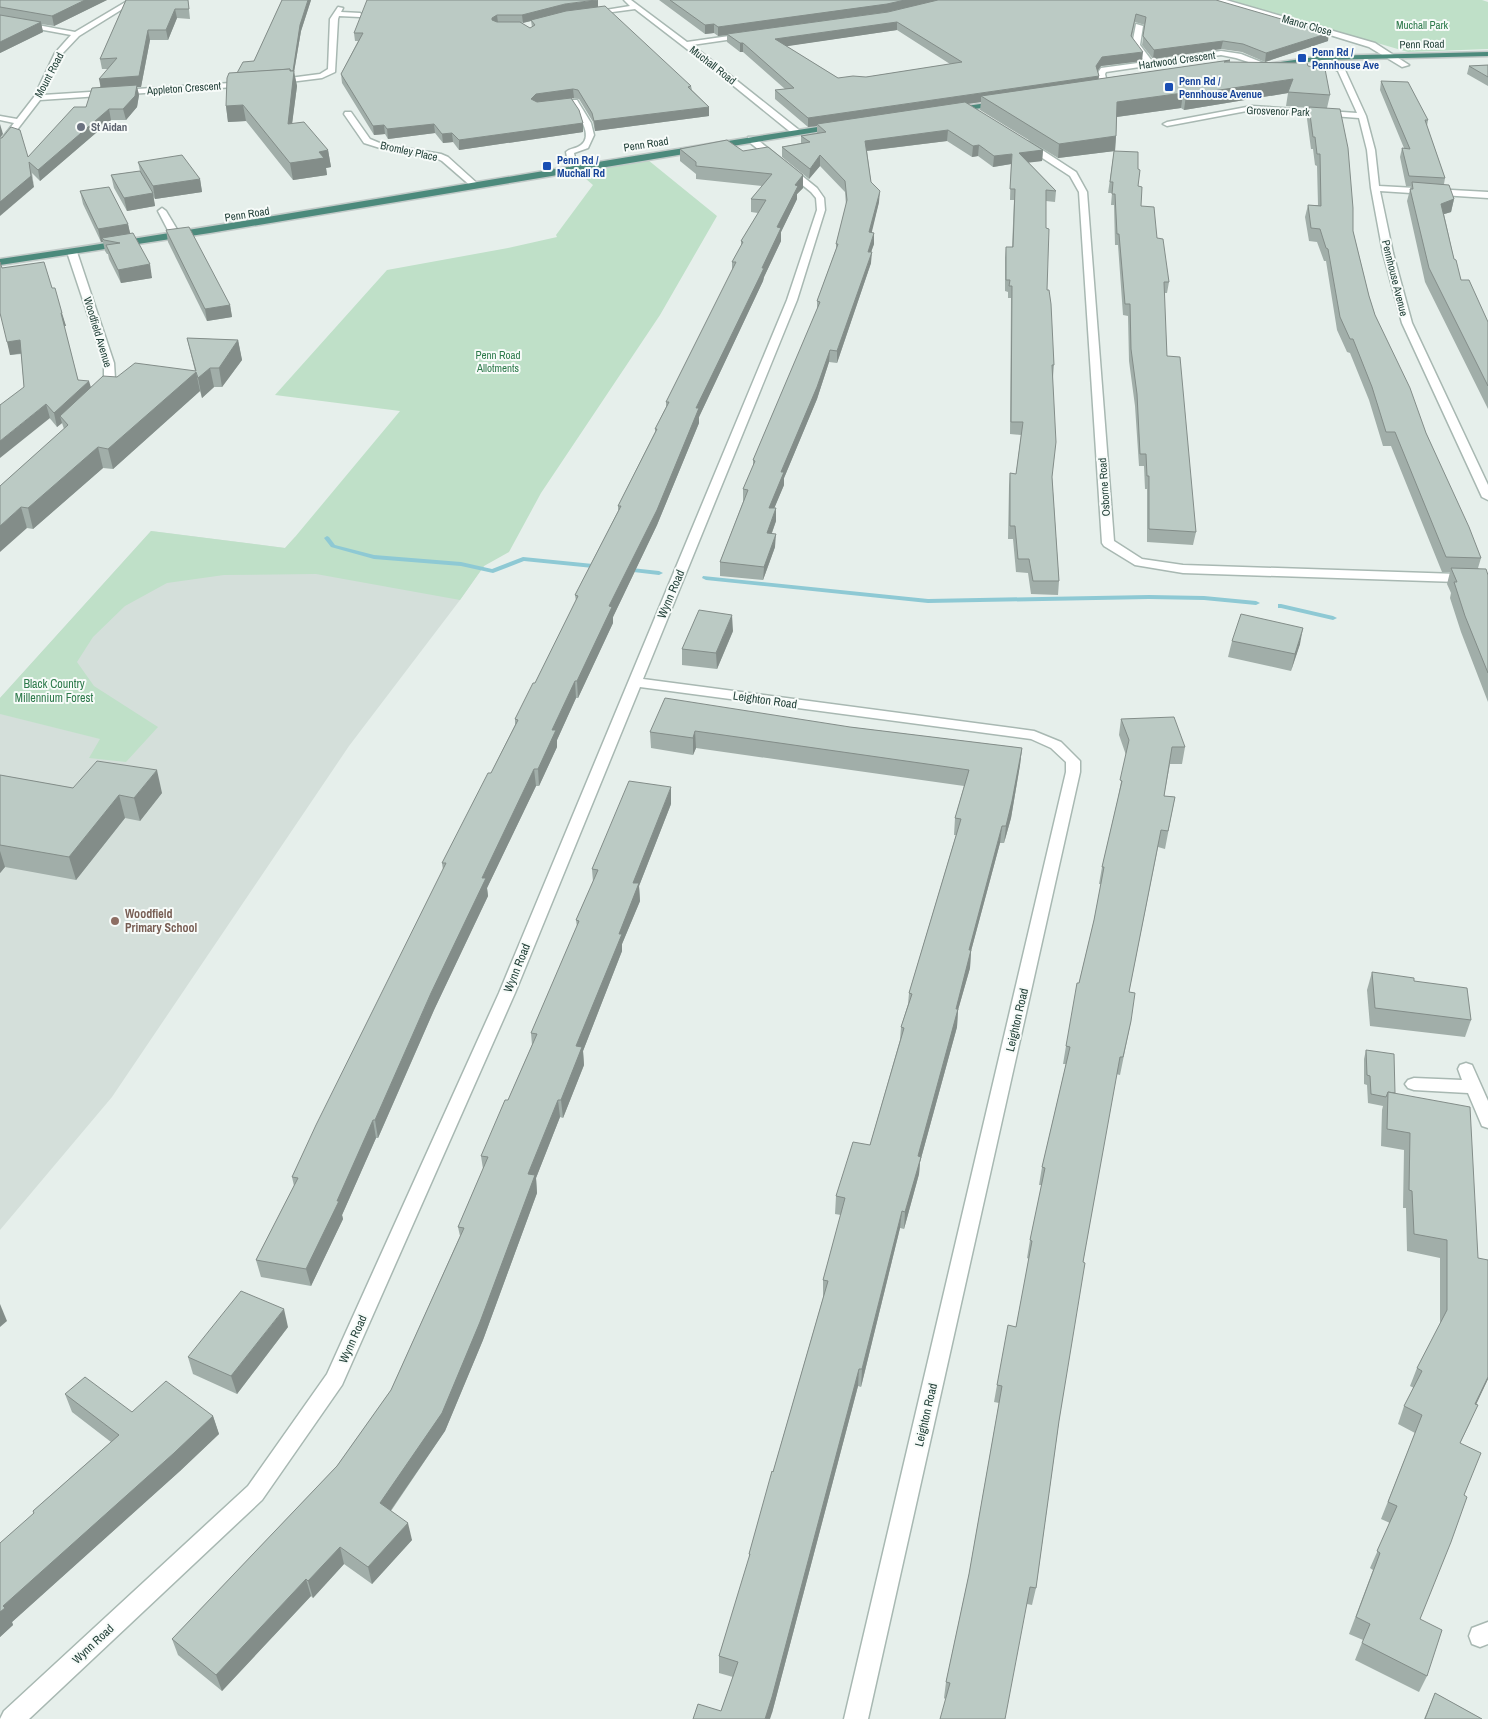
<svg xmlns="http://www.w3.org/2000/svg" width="1488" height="1719" font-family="'Archivo Narrow',sans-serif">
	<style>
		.built { fill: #d4dfda }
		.green { fill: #bfe0c8 }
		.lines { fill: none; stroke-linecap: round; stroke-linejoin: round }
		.stream { fill: #8ec9d4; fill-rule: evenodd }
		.minor-casing { stroke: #a8b8b2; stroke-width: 3 }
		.trunk-casing { stroke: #c2cac8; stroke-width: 3 }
		.minor { fill: #fff; fill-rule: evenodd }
		.trunk { fill: #4c8a7c; fill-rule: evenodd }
		.wall { fill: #a1aea9; fill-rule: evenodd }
		.shaded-wall { fill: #838d89 }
		.building { fill: #bbcac4; stroke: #838d89; fill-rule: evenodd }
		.transit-dot { fill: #1a4fb4; stroke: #f7fbf9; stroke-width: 2 }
		.worship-dot { fill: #6b7280; stroke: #f7fbf9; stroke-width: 2 }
		.education-dot { fill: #8d6e63; stroke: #f7fbf9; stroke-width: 2 }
		.labels { text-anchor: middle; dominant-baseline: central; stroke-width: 4; stroke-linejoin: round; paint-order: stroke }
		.far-street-label { font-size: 11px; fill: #24423a; stroke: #f7fbf9 }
		.far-park-label { font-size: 11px; fill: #2d7a4b; stroke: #f7fbf9 }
		.far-transit-label { font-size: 11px; font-weight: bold; fill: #164399; stroke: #f7fbf9; text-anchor: start }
		.far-worship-label { font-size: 11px; font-weight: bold; fill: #5b616d; stroke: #f7fbf9; text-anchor: start }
		.street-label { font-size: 12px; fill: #24423a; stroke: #f7fbf9 }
		.park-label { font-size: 12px; fill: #2d7a4b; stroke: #f7fbf9 }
		.education-label { font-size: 12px; font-weight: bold; fill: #785e54; stroke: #f7fbf9; text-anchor: start }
	</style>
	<rect width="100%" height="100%" fill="#e6efeb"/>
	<path class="built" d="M 151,531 L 285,548 L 295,537 L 484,566 L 460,600 L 349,746 L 112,1097 L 0,1230 L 0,698 Z"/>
	<g class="green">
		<path d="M 1230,0 L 1482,0 L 1488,2 L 1488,49 L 1408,52 Z"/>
		<path d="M 648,160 L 717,216 L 660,315 L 541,493 L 509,552 L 484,566 L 460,600 L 316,574 L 224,575 L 167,583 L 125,606 L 93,637 L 77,662 L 94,686 L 158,727 L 126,762 L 89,758 L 100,739 L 0,714 L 0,698 L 151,531 L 285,548 L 295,537 L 400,411 L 275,395 L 387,270 L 508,248 L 557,237 L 556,235 L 593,185 L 579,173 Z"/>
	</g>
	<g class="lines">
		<g class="stream">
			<path d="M 327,536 L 329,537 L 335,545 L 374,555 L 461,562 L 492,569 L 523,557 L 603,565 L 607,567 L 603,569 L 524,561 L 493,573 L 461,566 L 374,559 L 331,547 L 324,538 Z"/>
			<path d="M 622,567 L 659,571 L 663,573 L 659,575 L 625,571 L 622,571 Z"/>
			<path d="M 703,576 L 928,599 L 1149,595 L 1204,596 L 1256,601 L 1260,603 L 1256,605 L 1204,600 L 1149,599 L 928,603 L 706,580 L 702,578 Z"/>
			<path d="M 1278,604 L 1281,604 L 1333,616 L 1337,618 L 1333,620 L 1281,608 L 1278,608 Z"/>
		</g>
		<defs>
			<g id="minor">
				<path d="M 129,0 L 137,0 L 79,36 L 62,54 L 43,95 L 246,82 L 250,84 L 249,86 L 40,100 L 3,148 L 0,148 L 0,141 L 14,123 L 0,120 L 0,116 L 17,119 L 34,97 L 55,53 L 71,35 L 0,22 L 0,18 L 75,32 Z"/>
				<path d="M 624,0 L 631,0 L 687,42 L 750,33 L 751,35 L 747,37 L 692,45 L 799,130 L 799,134 L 793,134 L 709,66 L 635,9 L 590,15 L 587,13 L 630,6 Z"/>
				<path d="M 1216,0 L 1226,0 L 1375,43 L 1409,65 L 1402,67 L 1369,47 Z"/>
				<path d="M 338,7 L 343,8 L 341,12 L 360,13 L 363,15 L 360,17 L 339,16 L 338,19 L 335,72 L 322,78 L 274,84 L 274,80 L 320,74 L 328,69 L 330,19 Z"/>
				<path d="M 1136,24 L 1143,26 L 1140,45 L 1152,61 L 1221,51 L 1241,54 L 1271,66 L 1267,68 L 1236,58 L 1221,55 L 1106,72 L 1105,74 L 1108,87 L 1101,89 L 1097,74 L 1101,68 L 1145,62 L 1132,45 Z"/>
				<path d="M 1319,56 L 1325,56 L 1345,70 L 1366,116 L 1375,150 L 1379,186 L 1488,192 L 1488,198 L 1380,191 L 1393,253 L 1412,323 L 1488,485 L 1488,500 L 1482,497 L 1402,323 L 1383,253 L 1371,188 L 1367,150 L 1359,118 L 1252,110 L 1167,126 L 1163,124 L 1167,122 L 1252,106 L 1357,113 L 1338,71 L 1319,60 Z"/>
				<path d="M 574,100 L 577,100 L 591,123 L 594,135 L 588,148 L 574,153 L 577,167 L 573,170 L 569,167 L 566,152 C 570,148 576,149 581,145 C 594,136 578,114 572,105 L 554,107 L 550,105 Z"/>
				<path d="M 345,112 L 351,112 L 370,139 L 382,144 L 441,154 L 448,157 L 479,185 L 472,187 L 442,161 L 436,158 L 380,148 L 364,143 L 344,114 Z"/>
				<path d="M 748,137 L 754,137 L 817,188 L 824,198 L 825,210 L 797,300 L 643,679 L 1034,731 L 1061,742 L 1080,761 L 1080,772 L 868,1719 L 844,1719 L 1066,772 L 1066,762 L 1051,748 L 1031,739 L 640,687 L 515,993 L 342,1385 L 262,1500 L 29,1719 L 0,1719 L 4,1711 L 248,1486 L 327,1374 L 499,993 L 787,300 L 817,210 L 816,198 L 811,192 L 748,141 Z"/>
				<path d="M 1024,142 L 1030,142 L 1076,172 L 1087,192 L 1114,541 L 1142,559 L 1183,565 L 1488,575 L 1488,583 L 1183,573 L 1135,565 L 1104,546 L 1102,543 L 1079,192 L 1070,176 L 1024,146 Z"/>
				<path d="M 162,208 L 166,211 L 181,236 L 179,238 L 176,239 L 171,236 L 158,211 Z"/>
				<path d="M 72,249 L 77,252 L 114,363 L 115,379 L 106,396 L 102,397 L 97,394 L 104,379 L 104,363 L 67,252 Z"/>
				<path d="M 1466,1063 L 1472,1065 L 1488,1101 L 1488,1128 L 1482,1126 L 1468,1093 L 1414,1090 L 1408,1088 L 1405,1084 L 1408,1080 L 1414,1078 L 1462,1080 L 1458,1069 L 1460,1065 Z"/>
				<path d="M 1488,1622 L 1488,1644 L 1480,1647 L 1472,1644 L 1469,1636 L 1472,1628 Z"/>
			</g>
			<g id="trunk">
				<path d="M 1488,52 L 1488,56 L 1322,60 L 1266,68 L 1262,66 L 1266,64 L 1322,56 Z"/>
				<path d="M 1001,101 L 1005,103 L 1004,105 L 952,112 L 948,110 L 952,108 Z"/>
				<path d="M 837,124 L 841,126 L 840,128 L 210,233 L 0,265 L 0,259 C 280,218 558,166 837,124 Z"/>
			</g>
		</defs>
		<use href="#minor" class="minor-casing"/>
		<use href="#trunk" class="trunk-casing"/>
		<use href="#minor" class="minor"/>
		<use href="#trunk" class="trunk"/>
	</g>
	<g class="wall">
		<path d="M 0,0 L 107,0 L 54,26 L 41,24 L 43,32 L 0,53 Z"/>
		<path d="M 126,0 L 188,0 L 190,19 L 177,18 L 168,40 L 150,40 L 141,87 L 137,87 L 139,95 L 137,107 L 126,120 L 111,120 L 40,181 L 32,173 L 34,187 L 28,157 L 86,107 L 100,87 L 108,69 L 102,69 L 100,59 Z"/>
		<path d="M 282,0 L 311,0 L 301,31 L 294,72 L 297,86 L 292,123 L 328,150 L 331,167 L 326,168 L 327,175 L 293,180 L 246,121 L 228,122 L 226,106 L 254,61 Z"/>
		<path d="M 598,0 L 598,7 L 691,86 L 692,90 L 709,107 L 709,116 L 595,131 L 593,122 L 579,99 L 571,98 L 583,123 L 583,132 L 459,150 L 453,142 L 443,143 L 435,133 L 388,139 L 385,134 L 374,135 L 342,83 L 341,74 L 358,41 L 355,41 L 354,33 ZM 531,21 L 532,27 L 530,28 L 521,23 Z"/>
		<path d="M 659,0 L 1216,0 L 1328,41 L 1265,62 L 1242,52 L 1221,49 L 1153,59 L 1142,45 L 1145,25 L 1135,22 L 1132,37 L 1142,61 L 1101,66 L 1098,71 L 1099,76 L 1098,79 L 1230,60 L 1230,62 L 1308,66 L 1330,95 L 1327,108 L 1353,231 L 1369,296 L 1375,315 L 1426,433 L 1481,558 L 1478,568 L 1488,575 L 1488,702 L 1461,632 L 1450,598 L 1451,593 L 1447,584 L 1450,572 L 1442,572 L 1391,446 L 1383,446 L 1369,400 L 1350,353 L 1347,352 L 1337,330 L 1326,261 L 1324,261 L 1317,242 L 1309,241 L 1305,217 L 1308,205 L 1318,205 L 1317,166 L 1315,165 L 1313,149 L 1311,149 L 1307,119 L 1309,108 L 1286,106 L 1288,93 L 1184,110 L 1181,108 L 1117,117 L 1115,151 L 1138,186 L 1141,206 L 1157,238 L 1169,282 L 1167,293 L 1164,293 L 1167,356 L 1196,532 L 1193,545 L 1147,542 L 1147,489 L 1145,489 L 1144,466 L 1139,466 L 1135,406 L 1129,361 L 1128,316 L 1123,315 L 1118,245 L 1115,245 L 1114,205 L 1111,205 L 1112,193 L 1108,193 L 1114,151 L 1058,158 L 980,110 L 981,102 L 967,104 L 1043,150 L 1042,161 L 1028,162 L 1056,191 L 1055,202 L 1046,201 L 1046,228 L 1047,290 L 1054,365 L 1053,377 L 1052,477 L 1059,581 L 1058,595 L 1031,594 L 1028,573 L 1016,572 L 1013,539 L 1008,539 L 1009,486 L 1010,473 L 1016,474 L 1021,435 L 1010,434 L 1011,298 L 1008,298 L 1008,292 L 1005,291 L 1005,258 L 1006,247 L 1012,247 L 1014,200 L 1010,200 L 1011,164 L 993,167 L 978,156 L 972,157 L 947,141 L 867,151 L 871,182 L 879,202 L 871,233 L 874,233 L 874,244 L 871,252 L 871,263 L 837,363 L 829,362 L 817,399 L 784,478 L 784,485 L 774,508 L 776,521 L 772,533 L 775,547 L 763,580 L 720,576 L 720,562 L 743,502 L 743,489 L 753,467 L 753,460 L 817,310 L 817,301 L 836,249 L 836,244 L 846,205 L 845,192 L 820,166 L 809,179 L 782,157 L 782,147 L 801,143 L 801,136 L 817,133 L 817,126 L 808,127 L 775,99 L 775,90 L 785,89 L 743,52 L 740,52 L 727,42 L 727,35 L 718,36 L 714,33 L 705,34 ZM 897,30 L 950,64 L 866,77 L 838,78 L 786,46 Z"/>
		<path d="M 1488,65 L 1488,86 L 1467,74 L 1469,66 Z"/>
		<path d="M 1381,81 L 1428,120 L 1427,126 L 1445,178 L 1444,184 L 1454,199 L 1451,212 L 1444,214 L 1454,259 L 1461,280 L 1488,322 L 1488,409 L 1425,282 L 1407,201 L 1411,186 L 1406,186 L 1400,157 L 1402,148 L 1404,148 L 1380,90 Z"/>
		<path d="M 680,149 L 743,151 L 803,175 L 803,188 L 797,194 L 797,199 L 781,232 L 781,241 L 764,277 L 763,281 L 699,417 L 699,423 L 657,525 L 613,617 L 613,623 L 578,698 L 576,698 L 557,740 L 557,747 L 539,786 L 536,786 L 487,888 L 488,896 L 434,1010 L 378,1138 L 376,1138 L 342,1215 L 343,1219 L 311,1286 L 261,1277 L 256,1260 L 294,1186 L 292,1177 L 443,870 L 442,863 L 491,773 L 515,725 L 515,719 L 535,683 L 576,601 L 575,595 L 618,511 L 618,506 L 655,432 L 655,429 L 666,407 L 666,402 L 732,272 L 732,262 L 741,246 L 741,241 L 758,213 L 751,212 L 751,199 L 762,186 L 696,179 L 696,174 L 680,161 Z"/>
		<path d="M 138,162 L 200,179 L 202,192 L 155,199 L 153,196 L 155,206 L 127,211 L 114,188 L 111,175 L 140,171 Z"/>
		<path d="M 80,191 L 128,224 L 130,234 L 152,278 L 121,283 L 109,259 L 108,254 L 107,254 L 105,251 L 103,242 L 101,242 L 83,204 Z"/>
		<path d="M 166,230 L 230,305 L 232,317 L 207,321 L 168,242 Z"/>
		<path d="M 2,268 L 52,288 L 66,326 L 64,326 L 78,380 L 91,387 L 117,377 L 195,371 L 187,338 L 238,340 L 242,360 L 222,387 L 214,387 L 202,398 L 200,391 L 113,469 L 103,468 L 33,529 L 27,528 L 0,486 L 64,429 L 62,423 L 57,427 L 24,387 L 21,354 L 10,355 Z"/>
		<path d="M 733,631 L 717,669 L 682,665 L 682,649 Z"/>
		<path d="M 1232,641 L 1300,644 L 1291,671 L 1228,657 Z"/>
		<path d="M 1121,719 L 1185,747 L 1182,764 L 1170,764 L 1164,796 L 1175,797 L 1165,849 L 1158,847 L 1129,992 L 1131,1021 L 1120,1075 L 1116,1074 L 1083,1262 L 1059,1421 L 1036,1588 L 1032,1605 L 1027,1604 L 945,1699 L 944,1698 L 946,1682 L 969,1574 L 999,1403 L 994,1402 L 997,1385 L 1016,1327 L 1029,1259 L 1027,1258 L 1030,1240 L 1042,1185 L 1039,1185 L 1042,1167 L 1066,1064 L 1063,1064 L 1066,1046 L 1079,983 L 1094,920 L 1101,884 L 1099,884 L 1102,867 L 1118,798 L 1126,755 L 1119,735 Z"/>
		<path d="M 850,727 L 1022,748 L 1020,765 L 1011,818 L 1004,843 L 1000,843 L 971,951 L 970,968 L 958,1010 L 957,1027 L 920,1162 L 919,1174 L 904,1229 L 900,1228 L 861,1387 L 858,1386 L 772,1713 L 721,1711 L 733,1677 L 719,1673 L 719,1656 L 749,1560 L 749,1554 L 773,1472 L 823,1298 L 823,1280 L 841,1215 L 835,1214 L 836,1196 L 870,1145 L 900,1040 L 901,1027 L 908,1004 L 909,993 L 956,835 L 954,835 L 955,818 L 964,786 L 696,748 L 693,755 L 651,748 L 650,732 Z"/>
		<path d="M 0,775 L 73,788 L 162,793 L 140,821 L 125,818 L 76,880 L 5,867 L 0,873 Z"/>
		<path d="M 671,804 L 639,886 L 640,901 L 622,944 L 622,951 L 583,1051 L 584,1065 L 563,1118 L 560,1117 L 536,1178 L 537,1193 L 483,1340 L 445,1431 L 391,1511 L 412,1540 L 372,1584 L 344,1564 L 313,1598 L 311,1596 L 222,1691 L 178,1655 L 172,1639 L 337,1466 L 391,1390 L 460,1236 L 458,1227 L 483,1169 L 481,1156 L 508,1100 L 532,1045 L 531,1033 L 577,927 L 576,920 L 593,882 L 592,869 Z"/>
		<path d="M 1372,972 L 1414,981 L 1471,1020 L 1465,1037 L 1370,1026 L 1367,990 Z"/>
		<path d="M 1366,1050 L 1395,1093 L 1478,1258 L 1488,1379 L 1476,1404 L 1470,1423 L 1460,1443 L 1464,1495 L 1420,1619 L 1427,1676 L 1419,1692 L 1355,1660 L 1363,1640 L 1349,1634 L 1373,1570 L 1370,1568 L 1390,1523 L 1381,1519 L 1415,1433 L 1398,1424 L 1404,1406 L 1414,1388 L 1410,1386 L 1417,1368 L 1440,1324 L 1440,1258 L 1407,1251 L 1406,1208 L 1403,1208 L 1404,1150 L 1381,1146 L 1382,1110 L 1383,1106 L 1368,1103 L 1367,1085 L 1364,1084 L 1364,1059 Z"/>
		<path d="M 288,1327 L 237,1394 L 193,1374 L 188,1357 Z"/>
		<path d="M 65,1394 L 132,1412 L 213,1416 L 219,1434 L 180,1471 L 12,1622 L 13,1625 L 0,1637 L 0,1543 L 34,1514 L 33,1511 L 111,1442 L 72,1412 Z"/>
		<path d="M 1435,1693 L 1482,1719 L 1424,1719 Z"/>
	</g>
	<g class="shaded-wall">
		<path d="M 85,0 L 107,0 L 54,26 L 52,16 Z"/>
		<path d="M 308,0 L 311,0 L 301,31 L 294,72 L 297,86 L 290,140 L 288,124 L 290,69 L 300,25 Z"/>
		<path d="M 598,0 L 598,8 L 566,12 L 523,23 L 522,15 L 565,4 Z"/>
		<path d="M 905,0 L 942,0 L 887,12 L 727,34 L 727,35 L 718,36 L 718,27 Z"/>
		<path d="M 175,9 L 177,18 L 168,40 L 166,30 Z"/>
		<path d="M 497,15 L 498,23 L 492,26 L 492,18 Z"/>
		<path d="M 41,22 L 43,32 L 0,53 L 0,42 Z"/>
		<path d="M 897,22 L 897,30 L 775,48 L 775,39 Z"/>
		<path d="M 714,24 L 714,33 L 705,34 L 705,25 Z"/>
		<path d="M 148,30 L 150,40 L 141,87 L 137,87 L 139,95 L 137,107 L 126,120 L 123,109 L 101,89 L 99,79 Z"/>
		<path d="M 1329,33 L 1328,41 L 1265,62 L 1266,53 Z"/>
		<path d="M 1223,41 L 1221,49 L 1153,59 L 1154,50 Z"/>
		<rect x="740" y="43" width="3" height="9"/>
		<path d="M 1143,52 L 1142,61 L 1101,66 L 1095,74 L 1096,66 L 1102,57 Z"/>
		<path d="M 1099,76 L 1098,84 L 981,96 L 981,102 L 818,125 L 817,124 L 817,126 L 808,127 L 808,118 Z"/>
		<path d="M 1293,79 L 1288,93 L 1184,110 L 1186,95 Z"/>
		<path d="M 573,89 L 574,98 L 537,103 L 531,99 L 536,94 Z"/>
		<path d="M 1183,93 L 1181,108 L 1116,117 L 1117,102 Z"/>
		<path d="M 243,105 L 246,121 L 228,122 L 226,106 Z"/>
		<path d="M 709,107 L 709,116 L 595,131 L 594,121 Z"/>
		<path d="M 109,109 L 111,120 L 40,181 L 38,170 Z"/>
		<path d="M 583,123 L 583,132 L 459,150 L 459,140 Z"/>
		<path d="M 0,124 L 3,134 L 0,138 Z"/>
		<path d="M 434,124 L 435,133 L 388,139 L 387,129 Z"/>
		<path d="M 384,125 L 385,134 L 374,135 L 373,126 Z"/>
		<path d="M 948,130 L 947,141 L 865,151 L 865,141 Z"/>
		<path d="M 452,133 L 453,142 L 443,143 L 442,134 Z"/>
		<path d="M 1116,136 L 1115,151 L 1058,158 L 1059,144 Z"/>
		<path d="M 979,145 L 978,156 L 972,157 L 973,146 Z"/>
		<path d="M 328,150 L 331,167 L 326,168 L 327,175 L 293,180 L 290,163 L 319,152 Z"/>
		<path d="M 1043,150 L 1042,161 L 1018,164 L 1019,153 Z"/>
		<path d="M 1012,154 L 1011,164 L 993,167 L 994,156 Z"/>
		<path d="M 820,155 L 820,166 L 809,179 L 810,169 Z"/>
		<path d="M 29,162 L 34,187 L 0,216 L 0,202 Z"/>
		<path d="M 803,175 L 803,188 L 797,194 L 797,199 L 781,232 L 781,241 L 764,277 L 763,281 L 699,417 L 699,423 L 657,525 L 613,617 L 613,623 L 578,698 L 577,681 L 609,606 L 696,408 L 762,268 L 777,227 L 795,185 Z"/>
		<path d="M 200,179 L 202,192 L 155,199 L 153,186 Z"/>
		<path d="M 880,191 L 879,202 L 869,244 L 869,232 Z"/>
		<path d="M 153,193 L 155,206 L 127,211 L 124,198 Z"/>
		<path d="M 1454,199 L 1451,212 L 1438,216 L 1441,204 Z"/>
		<path d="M 128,224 L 131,237 L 102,238 L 103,242 L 101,242 L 98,229 Z"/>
		<path d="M 874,233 L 874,244 L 867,263 L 868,252 Z"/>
		<path d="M 872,252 L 871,263 L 837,363 L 837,351 Z"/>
		<path d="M 150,264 L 152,278 L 121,283 L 118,270 Z"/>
		<path d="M 230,305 L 232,317 L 207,321 L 205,309 Z"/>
		<path d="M 61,313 L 62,313 L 66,326 L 64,326 Z"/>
		<path d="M 20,340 L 23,353 L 10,355 L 7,342 Z"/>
		<path d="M 238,340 L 242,360 L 222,387 L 219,368 Z"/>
		<path d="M 830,350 L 829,362 L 817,399 L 784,478 L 784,485 L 769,521 L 769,508 L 781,472 Z"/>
		<path d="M 210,368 L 214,387 L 202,398 L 198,378 Z"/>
		<path d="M 196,372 L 200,391 L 113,469 L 108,449 Z"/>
		<path d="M 89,381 L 93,394 L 60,416 L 62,423 L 57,427 L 54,413 Z"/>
		<path d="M 46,404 L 50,418 L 0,458 L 0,441 Z"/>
		<path d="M 98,447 L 103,468 L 33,529 L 28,508 Z"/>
		<path d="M 21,507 L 27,528 L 0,552 L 0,526 Z"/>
		<path d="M 776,508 L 776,521 L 767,546 L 767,533 Z"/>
		<path d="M 776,534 L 775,547 L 763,580 L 764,567 Z"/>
		<path d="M 732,615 L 733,631 L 717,669 L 716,653 Z"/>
		<path d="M 1303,628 L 1300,644 L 1291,671 L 1295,654 Z"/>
		<path d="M 575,681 L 576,698 L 557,740 L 557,747 L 539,786 L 538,769 L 552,730 Z"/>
		<path d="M 695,731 L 696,748 L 693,755 L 693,738 Z"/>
		<path d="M 1022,748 L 1020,765 L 1011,818 L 1004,843 L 1006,826 Z"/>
		<path d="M 534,769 L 536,786 L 487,888 L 488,896 L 434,1010 L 378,1138 L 375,1120 L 482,878 Z"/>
		<path d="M 157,770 L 162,793 L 140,821 L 134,798 Z"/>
		<path d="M 671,787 L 671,804 L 639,886 L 640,901 L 622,944 L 622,951 L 583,1051 L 584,1065 L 563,1118 L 561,1100 L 576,1046 L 619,934 L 633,883 Z"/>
		<path d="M 119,795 L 125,818 L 76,880 L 69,857 Z"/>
		<path d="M 1002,826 L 1000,843 L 971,951 L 970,968 L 958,1010 L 957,1027 L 920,1162 L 919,1174 L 904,1229 L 905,1212 L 918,1156 L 956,1009 L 969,950 Z"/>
		<path d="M 0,851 L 5,867 L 0,873 Z"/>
		<path d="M 558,1100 L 560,1117 L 536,1178 L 537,1193 L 483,1340 L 445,1431 L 384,1520 L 380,1503 L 528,1174 Z"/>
		<path d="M 373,1120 L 376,1138 L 342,1215 L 343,1219 L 311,1286 L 306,1269 Z"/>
		<path d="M 902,1211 L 900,1228 L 861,1387 L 862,1369 Z"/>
		<path d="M 0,1304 L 7,1321 L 0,1327 Z"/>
		<path d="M 284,1309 L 288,1327 L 237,1394 L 231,1376 Z"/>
		<path d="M 859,1369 L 858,1386 L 772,1713 L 770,1719 L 765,1719 Z"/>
		<path d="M 1488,1377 L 1488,1379 L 1468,1422 L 1475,1404 Z"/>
		<path d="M 213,1416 L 219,1434 L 180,1471 L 12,1622 L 13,1625 L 0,1637 L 0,1612 L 3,1606 Z"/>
		<path d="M 408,1523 L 412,1540 L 372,1584 L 368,1567 Z"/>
		<path d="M 340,1547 L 344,1564 L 313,1598 L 308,1581 Z"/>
		<path d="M 306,1579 L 311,1596 L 222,1691 L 216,1675 Z"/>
	</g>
	<g class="building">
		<path d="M 0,0 L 85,0 L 52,16 L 0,7 Z"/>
		<path d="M 126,0 L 188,0 L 189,9 L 175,9 L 166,30 L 148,30 L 139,76 L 99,79 L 117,58 L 100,59 Z"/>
		<path d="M 282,0 L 308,0 L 300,25 L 293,71 L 290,71 L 290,69 L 237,73 L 243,62 L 254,61 Z"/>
		<path d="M 367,0 L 596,0 L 565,4 L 522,15 L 497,15 L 492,18 L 492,20 L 497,22 L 520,22 L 530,28 L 535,25 L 531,20 L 566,11 L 605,6 L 691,86 L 688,87 L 709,107 L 594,121 L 592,113 L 578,90 L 573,89 L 536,94 L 531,99 L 537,102 L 571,98 L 579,110 L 583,123 L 459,140 L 452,133 L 442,134 L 434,124 L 387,129 L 384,125 L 373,126 L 341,74 L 363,33 L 354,33 Z"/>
		<path d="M 670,0 L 905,0 L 887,4 L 718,27 L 714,24 L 705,25 Z"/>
		<path d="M 938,0 L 1216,0 L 1329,33 L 1266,53 L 1243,44 L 1223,41 L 1154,50 L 1143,36 L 1146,17 L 1136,14 L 1131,36 L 1143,52 L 1102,57 L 1096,66 L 1099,76 L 808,118 L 775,90 L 794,88 L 743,43 L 740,43 L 727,34 L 888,12 ZM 897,22 L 962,62 L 866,77 L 853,76 L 838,78 L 775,39 Z"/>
		<path d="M 0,15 L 41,22 L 0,42 Z"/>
		<path d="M 1230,60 L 1224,62 L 1307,63 L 1308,66 L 1325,69 L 1330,95 L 1288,92 L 1293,79 L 1186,95 L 1183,93 L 1117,102 L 1116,136 L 1059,144 L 981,96 Z"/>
		<path d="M 1488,65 L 1488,77 L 1469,66 Z"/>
		<path d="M 290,69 L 290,71 L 294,71 L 288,124 L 304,122 L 328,150 L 319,152 L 324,158 L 290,163 L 243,105 L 226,106 L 227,78 L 229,73 Z"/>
		<path d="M 1381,81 L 1408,82 L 1428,120 L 1425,120 L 1445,178 L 1409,176 L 1402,148 L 1410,149 Z"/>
		<path d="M 137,85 L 135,96 L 123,109 L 109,109 L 38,170 L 29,162 L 31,176 L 0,202 L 0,138 L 2,138 L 11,127 L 20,130 L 28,157 L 74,107 L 86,107 L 92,88 Z"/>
		<path d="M 965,102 L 1043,150 L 1019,153 L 1056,191 L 1046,190 L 1046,228 L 1049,229 L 1047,290 L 1049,290 L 1051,304 L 1054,365 L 1052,365 L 1056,442 L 1052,477 L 1059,581 L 1033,581 L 1029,559 L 1018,559 L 1015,526 L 1010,526 L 1010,473 L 1016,474 L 1023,422 L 1011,422 L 1012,286 L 1009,286 L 1010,280 L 1006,280 L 1006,247 L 1013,247 L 1015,189 L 1010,189 L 1012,154 L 994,156 L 979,145 L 973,146 L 948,130 L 865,141 L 871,182 L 880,191 L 869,232 L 874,233 L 868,252 L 872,252 L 837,351 L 830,350 L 817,387 L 781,472 L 784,472 L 769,508 L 776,508 L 767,533 L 776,534 L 764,567 L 720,562 L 748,490 L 743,489 L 755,461 L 753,460 L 820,302 L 817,301 L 838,244 L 836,244 L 847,200 L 845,181 L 820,155 L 810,169 L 782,147 L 810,142 L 801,136 L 826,132 L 817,124 Z"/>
		<path d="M 1309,107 L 1340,109 L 1348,148 L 1353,208 L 1353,231 L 1369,296 L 1375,315 L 1410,388 L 1426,433 L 1469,527 L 1481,558 L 1446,557 L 1395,432 L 1386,432 L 1372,387 L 1353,339 L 1350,339 L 1340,317 L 1328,249 L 1326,248 L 1320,229 L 1311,228 L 1308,205 L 1321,206 L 1320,154 L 1317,154 L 1315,137 L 1313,137 Z"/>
		<path d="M 727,140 L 743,151 L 768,147 L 803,175 L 795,185 L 798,186 L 777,227 L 781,228 L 762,268 L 764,268 L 696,408 L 699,408 L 657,510 L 609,606 L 612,607 L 577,681 L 575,681 L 552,730 L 556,730 L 538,769 L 534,769 L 482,878 L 486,878 L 431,993 L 375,1120 L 373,1120 L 337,1201 L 339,1201 L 306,1269 L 256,1260 L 298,1178 L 292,1177 L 316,1125 L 446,863 L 442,863 L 488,773 L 491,773 L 518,720 L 515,719 L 533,683 L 535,683 L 578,596 L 575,595 L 621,506 L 618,506 L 657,429 L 655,429 L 669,402 L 666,402 L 736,262 L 732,262 L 743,242 L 741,241 L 766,200 L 751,199 L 772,174 L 696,166 L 696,162 L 680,149 Z"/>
		<path d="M 1114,151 L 1138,152 L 1138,169 L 1140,170 L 1138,186 L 1142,187 L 1141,206 L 1154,207 L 1157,238 L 1163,239 L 1169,282 L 1164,282 L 1167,356 L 1180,357 L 1196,532 L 1149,529 L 1149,476 L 1147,476 L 1146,454 L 1140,454 L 1137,394 L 1131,349 L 1130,304 L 1125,304 L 1119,234 L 1117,234 L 1115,194 L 1112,194 L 1113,182 L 1110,182 Z"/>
		<path d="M 182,155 L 200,179 L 153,186 L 138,162 Z"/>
		<path d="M 140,171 L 153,193 L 124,198 L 111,175 Z"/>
		<path d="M 1412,182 L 1449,185 L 1454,199 L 1441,204 L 1454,259 L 1456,260 L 1461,280 L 1469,280 L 1488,322 L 1488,386 L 1429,268 L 1410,189 L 1413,189 Z"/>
		<path d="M 109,187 L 128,224 L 98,229 L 80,191 Z"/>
		<path d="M 189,227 L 230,305 L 205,309 L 166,230 Z"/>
		<path d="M 133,233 L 150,264 L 118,270 L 106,245 L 120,243 L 104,240 L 102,238 Z"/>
		<path d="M 0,262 L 2,268 L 44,262 L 52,288 L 55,288 L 62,313 L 61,313 L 78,380 L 89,381 L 54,413 L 46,404 L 0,441 L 0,405 L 24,387 L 20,340 L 7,342 L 0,313 Z"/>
		<path d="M 187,338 L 238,340 L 219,368 L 210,368 L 198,378 L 196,372 L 108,449 L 98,447 L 28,508 L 21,507 L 0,526 L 0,486 L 68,425 L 60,416 L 103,376 L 117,377 L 135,363 L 196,371 Z"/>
		<path d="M 1451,568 L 1486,569 L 1488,575 L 1488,673 L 1465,616 L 1454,582 L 1457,582 Z"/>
		<path d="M 699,610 L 732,615 L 716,653 L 682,649 Z"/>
		<path d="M 1241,614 L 1303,628 L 1295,654 L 1232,641 Z"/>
		<path d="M 665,698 L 850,727 L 1022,748 L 1012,801 L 1006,826 L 1002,826 L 969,950 L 971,950 L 956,1009 L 958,1009 L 918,1156 L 921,1157 L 905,1212 L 902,1211 L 862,1369 L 859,1369 L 772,1697 L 765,1719 L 693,1719 L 698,1704 L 721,1711 L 738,1662 L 719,1656 L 750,1554 L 749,1554 L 772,1471 L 773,1472 L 828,1281 L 823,1280 L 845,1198 L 836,1196 L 853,1142 L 870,1145 L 904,1028 L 901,1027 L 912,994 L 909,993 L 961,819 L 955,818 L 969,770 L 695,731 L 693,738 L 650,732 Z"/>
		<path d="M 1174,717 L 1185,747 L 1172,747 L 1164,796 L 1175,797 L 1168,831 L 1161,830 L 1129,992 L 1135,993 L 1131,1021 L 1123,1057 L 1120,1057 L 1083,1262 L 1085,1263 L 1059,1421 L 1036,1588 L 1030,1587 L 1005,1719 L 940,1719 L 950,1683 L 946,1682 L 969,1574 L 1002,1386 L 997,1385 L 1008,1325 L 1016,1327 L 1032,1241 L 1030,1240 L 1045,1168 L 1042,1167 L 1070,1047 L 1066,1046 L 1077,983 L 1079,983 L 1094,920 L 1104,867 L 1102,867 L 1122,781 L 1120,780 L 1129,740 L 1121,719 Z"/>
		<path d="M 97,761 L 157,770 L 134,798 L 119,795 L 69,857 L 0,845 L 0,775 L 73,788 Z"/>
		<path d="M 629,781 L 671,787 L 633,883 L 639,883 L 619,934 L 622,934 L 576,1046 L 582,1047 L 561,1100 L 558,1100 L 528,1174 L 535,1175 L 480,1322 L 442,1413 L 380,1503 L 408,1523 L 368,1567 L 340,1547 L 308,1581 L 306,1579 L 216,1675 L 172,1639 L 337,1466 L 391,1390 L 464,1228 L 458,1227 L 488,1157 L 481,1156 L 505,1100 L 508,1100 L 537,1034 L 531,1033 L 579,921 L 576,920 L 598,870 L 592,869 Z"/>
		<path d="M 1372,972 L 1414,978 L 1414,981 L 1467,988 L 1471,1020 L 1375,1008 Z"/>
		<path d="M 1366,1050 L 1394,1054 L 1395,1093 L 1388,1092 L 1386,1097 L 1371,1094 L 1370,1076 L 1367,1075 Z"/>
		<path d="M 1388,1092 L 1470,1107 L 1478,1258 L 1488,1260 L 1488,1377 L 1475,1404 L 1478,1405 L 1460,1443 L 1481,1453 L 1464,1495 L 1467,1497 L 1451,1542 L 1420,1619 L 1442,1630 L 1427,1676 L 1362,1643 L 1370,1624 L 1356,1617 L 1380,1553 L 1377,1551 L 1397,1506 L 1388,1502 L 1422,1415 L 1404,1406 L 1422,1371 L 1417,1368 L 1447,1310 L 1447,1240 L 1414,1234 L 1412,1191 L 1409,1190 L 1410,1133 L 1387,1129 Z"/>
		<path d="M 241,1291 L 284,1309 L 231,1376 L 188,1357 Z"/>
		<path d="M 85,1377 L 132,1412 L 166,1381 L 213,1416 L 174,1453 L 3,1606 L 5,1608 L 0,1612 L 0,1543 L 34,1513 L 33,1511 L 119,1435 L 65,1394 Z"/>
		<path d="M 1435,1693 L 1482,1719 L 1425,1719 Z"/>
	</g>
	<g class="transit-dot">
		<rect x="1297" y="53" width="10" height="10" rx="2.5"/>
		<rect x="1164" y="82" width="10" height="10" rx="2.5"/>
		<rect x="542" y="161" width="10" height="10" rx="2.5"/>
	</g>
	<circle class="worship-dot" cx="81" cy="127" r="5"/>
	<circle class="education-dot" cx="115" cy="921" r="5"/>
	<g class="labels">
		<g class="far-street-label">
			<text transform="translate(1307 25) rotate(16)">Manor Close</text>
			<text transform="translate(1422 44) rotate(-1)">Penn Road</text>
			<text transform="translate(1177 60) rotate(-8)">Hartwood Crescent</text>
			<text transform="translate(713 65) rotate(38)">Muchall Road</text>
			<text transform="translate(49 75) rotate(-62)">Mount Road</text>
			<text transform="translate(184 88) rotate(-4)">Appleton Crescent</text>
			<text transform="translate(1278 111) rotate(2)">Grosvenor Park</text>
			<text transform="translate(646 144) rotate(-9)">Penn Road</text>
			<text transform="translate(409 151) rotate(12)">Bromley Place</text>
			<text transform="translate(247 214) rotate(-9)">Penn Road</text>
			<text transform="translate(1395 278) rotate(76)">Pennhouse Avenue</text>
			<text transform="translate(98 332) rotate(73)">Woodfield Avenue</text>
			<text transform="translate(1104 487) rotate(-94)">Osborne Road</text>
		</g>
		<g class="far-park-label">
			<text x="1422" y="25">Muchall Park</text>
			<text x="498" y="355">Penn Road<tspan x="498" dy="13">Allotments</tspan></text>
		</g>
		<g class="far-transit-label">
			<text x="1312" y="52">Penn Rd /<tspan x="1312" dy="13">Pennhouse Ave</tspan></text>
			<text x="1179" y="81">Penn Rd /<tspan x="1179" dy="13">Pennhouse Avenue</tspan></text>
			<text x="557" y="160">Penn Rd /<tspan x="557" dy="13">Muchall Rd</tspan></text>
		</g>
		<g class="far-worship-label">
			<text x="91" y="127">St Aidan</text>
		</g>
		<g class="street-label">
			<text transform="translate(671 594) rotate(-67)">Wynn Road</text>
			<text transform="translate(765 700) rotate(8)">Leighton Road</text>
			<text transform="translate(517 968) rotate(-68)">Wynn Road</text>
			<text transform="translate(1017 1020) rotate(-77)">Leighton Road</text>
			<text transform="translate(353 1339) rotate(-66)">Wynn Road</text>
			<text transform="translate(926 1415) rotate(-77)">Leighton Road</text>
			<text transform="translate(93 1644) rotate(-43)">Wynn Road</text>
		</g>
		<g class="park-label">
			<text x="54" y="684">Black Country<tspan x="54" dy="14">Millennium Forest</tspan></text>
		</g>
		<g class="education-label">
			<text x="125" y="914">Woodfield<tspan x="125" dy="14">Primary School</tspan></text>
		</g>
	</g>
</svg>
